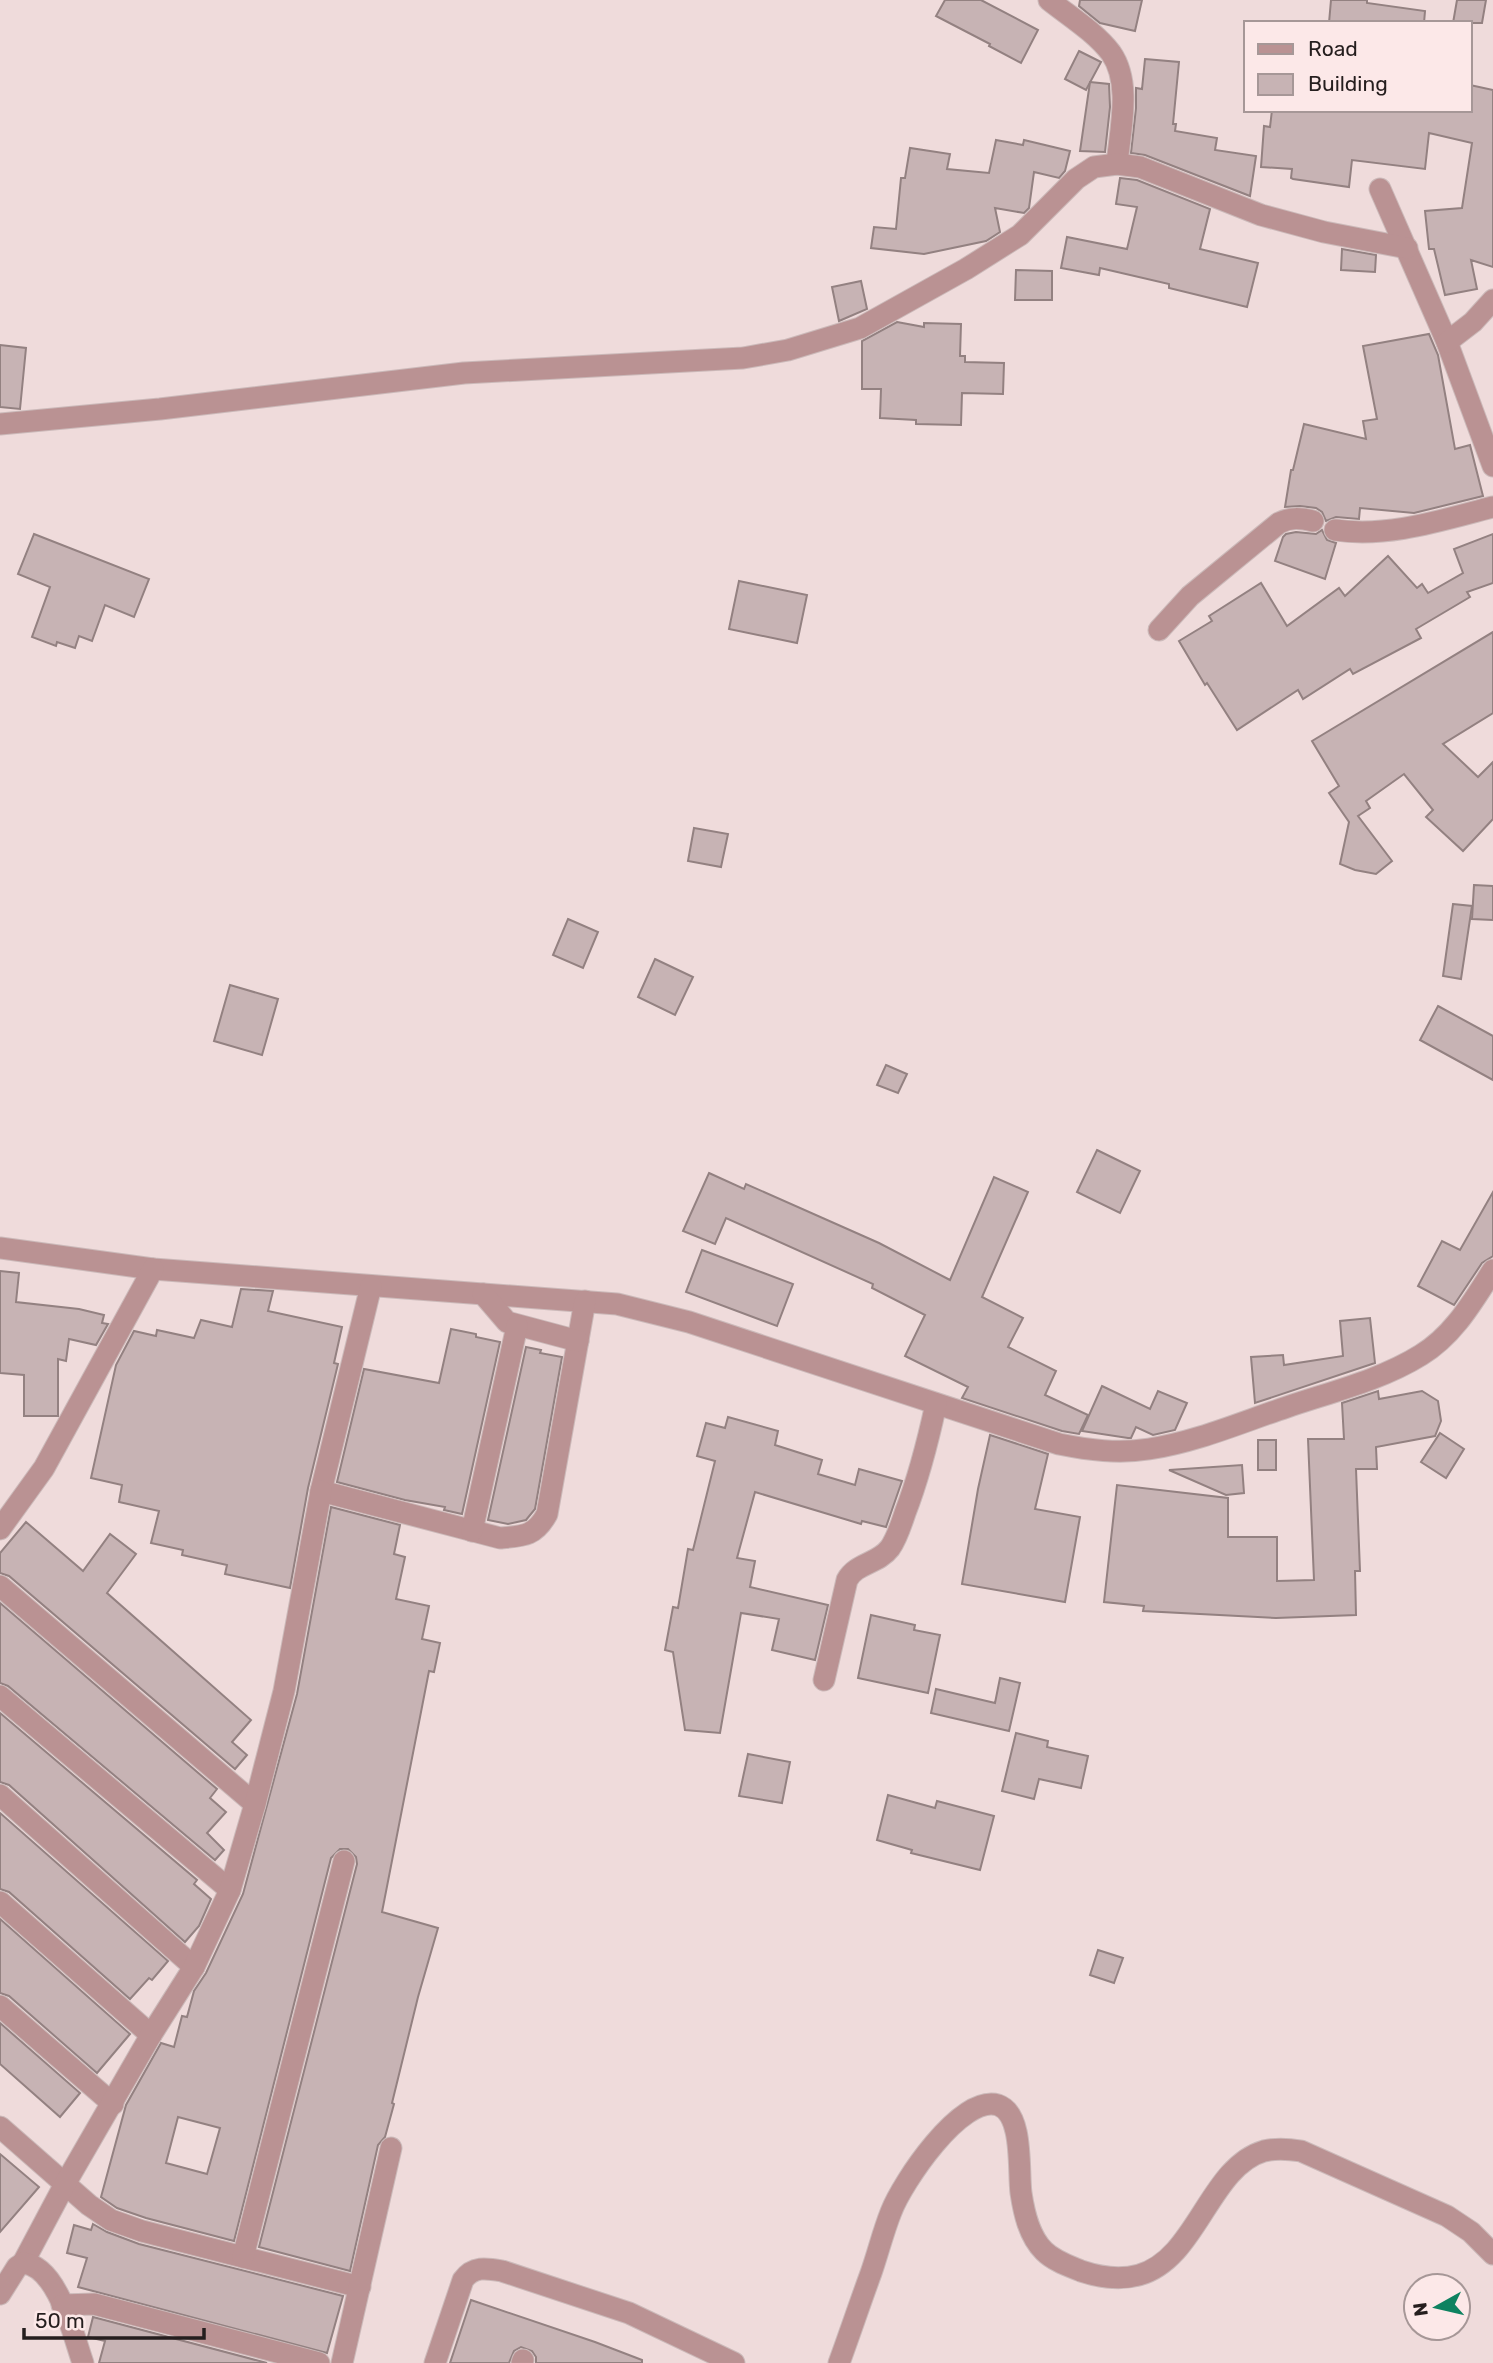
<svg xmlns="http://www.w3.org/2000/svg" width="1493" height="2363" font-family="Rubik,sans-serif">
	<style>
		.building { fill: #c7b3b4; stroke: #938181; stroke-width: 2; fill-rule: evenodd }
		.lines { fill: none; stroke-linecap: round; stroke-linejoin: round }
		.minor-casing { stroke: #cbb9b9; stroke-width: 23 }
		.minor { stroke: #ba9293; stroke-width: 21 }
	</style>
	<rect width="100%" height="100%" fill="#efdbdb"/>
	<g class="building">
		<path d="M 945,0 L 981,0 L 1038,30 L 1021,63 L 989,46 L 990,44 L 936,16 Z"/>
		<path d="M 1080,0 L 1142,0 L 1135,31 L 1100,23 L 1079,6 Z"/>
		<path d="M 1331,0 L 1367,0 L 1367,3 L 1425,11 L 1424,23 L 1329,23 Z"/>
		<path d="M 1457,0 L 1486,0 L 1482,23 L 1453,23 Z"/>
		<path d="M 1079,51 L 1101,62 L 1086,90 L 1065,79 Z"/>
		<path d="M 1145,59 L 1179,62 L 1173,124 L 1176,124 L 1175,131 L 1217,138 L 1215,150 L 1256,156 L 1250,196 L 1145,155 L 1131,153 L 1136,108 L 1136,88 L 1142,89 Z"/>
		<path d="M 1090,82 L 1109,84 L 1110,107 L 1105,152 L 1080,151 Z"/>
		<path d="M 1470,85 L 1493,90 L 1493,267 L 1471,260 L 1477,289 L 1445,295 L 1434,249 L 1429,249 L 1425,211 L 1462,208 L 1472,143 L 1429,133 L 1425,169 L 1352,160 L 1349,187 L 1293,179 L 1291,178 L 1292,169 L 1261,167 L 1264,126 L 1270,127 L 1272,110 L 1470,110 Z"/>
		<path d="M 996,140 L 1023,145 L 1024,140 L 1070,151 L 1065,171 L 1059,178 L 1034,172 L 1029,208 L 1024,213 L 995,208 L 1000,232 L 986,241 L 924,254 L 871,248 L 874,227 L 896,229 L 901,178 L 905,178 L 910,148 L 950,154 L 947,169 L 989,173 Z"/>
		<path d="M 1120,178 L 1137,180 L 1210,209 L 1200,249 L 1258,263 L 1247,307 L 1169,288 L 1169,284 L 1100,268 L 1099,275 L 1061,268 L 1067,237 L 1127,249 L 1137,207 L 1116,204 Z"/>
		<path d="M 1342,249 L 1376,255 L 1375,272 L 1341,270 Z"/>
		<path d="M 1016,270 L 1052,271 L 1052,300 L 1015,300 Z"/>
		<path d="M 861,281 L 867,309 L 839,321 L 832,287 Z"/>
		<path d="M 897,322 L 924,327 L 924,323 L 961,324 L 960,356 L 965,356 L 965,362 L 1004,363 L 1003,394 L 962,393 L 961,425 L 916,424 L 916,420 L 880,418 L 881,389 L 862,389 L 862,341 Z"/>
		<path d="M 1429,334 L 1438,355 L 1455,449 L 1470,445 L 1483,496 L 1414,513 L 1360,508 L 1359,519 L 1336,517 L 1326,521 L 1322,512 L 1316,508 L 1300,506 L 1285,507 L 1291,470 L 1293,470 L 1304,424 L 1366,439 L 1363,421 L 1377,419 L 1363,346 Z"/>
		<path d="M 0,345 L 26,348 L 20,409 L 0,407 Z"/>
		<path d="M 1322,530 L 1327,540 L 1336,543 L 1325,579 L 1275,561 L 1283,537 L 1286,534 L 1296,532 L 1316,534 Z"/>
		<path d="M 34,534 L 149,579 L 134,617 L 105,605 L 92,641 L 79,636 L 75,648 L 57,642 L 56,646 L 32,637 L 50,587 L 18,574 Z"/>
		<path d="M 1493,534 L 1493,583 L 1467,592 L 1470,597 L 1416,629 L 1421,638 L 1353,674 L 1350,669 L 1303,699 L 1298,690 L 1237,730 L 1207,683 L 1205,685 L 1179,641 L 1212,621 L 1209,616 L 1261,583 L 1287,626 L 1339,588 L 1345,596 L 1388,556 L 1417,588 L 1422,584 L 1428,593 L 1463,573 L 1454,549 Z"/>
		<path d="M 739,581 L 807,595 L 797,643 L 729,629 Z"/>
		<path d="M 1493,632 L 1493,713 L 1443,744 L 1478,777 L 1493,762 L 1493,819 L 1463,851 L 1426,817 L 1433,810 L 1404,774 L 1366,801 L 1370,808 L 1358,816 L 1392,861 L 1376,874 L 1355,870 L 1340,864 L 1349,822 L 1329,793 L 1339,786 L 1312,741 Z"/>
		<path d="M 694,828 L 728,834 L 721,867 L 688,861 Z"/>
		<path d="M 1474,885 L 1493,886 L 1493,920 L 1472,919 Z"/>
		<path d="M 1453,904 L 1472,906 L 1461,979 L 1443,976 Z"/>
		<path d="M 568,919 L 598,932 L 583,968 L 553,955 Z"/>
		<path d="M 655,959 L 693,977 L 675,1015 L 638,997 Z"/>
		<path d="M 230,985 L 278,999 L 262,1055 L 214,1041 Z"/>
		<path d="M 1438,1006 L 1493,1036 L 1493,1080 L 1420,1040 Z"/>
		<path d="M 886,1065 L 907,1074 L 898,1093 L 877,1085 Z"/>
		<path d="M 1097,1150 L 1140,1171 L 1120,1213 L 1077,1192 Z"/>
		<path d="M 709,1173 L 744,1189 L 746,1184 L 879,1243 L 950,1280 L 994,1177 L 1028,1192 L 982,1297 L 1023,1318 L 1008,1347 L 1056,1371 L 1045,1395 L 1088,1415 L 1079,1434 L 1062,1431 L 962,1398 L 968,1387 L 905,1356 L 925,1315 L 872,1288 L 873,1284 L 726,1218 L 715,1244 L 683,1231 Z"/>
		<path d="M 1493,1192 L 1493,1256 L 1482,1263 L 1454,1305 L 1418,1286 L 1442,1241 L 1460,1250 Z"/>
		<path d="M 702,1250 L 793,1284 L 777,1326 L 686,1292 Z"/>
		<path d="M 0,1271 L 19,1273 L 16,1302 L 79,1309 L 104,1315 L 102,1323 L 108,1324 L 96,1345 L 69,1339 L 66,1361 L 58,1359 L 58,1416 L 24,1416 L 24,1375 L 0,1373 Z"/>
		<path d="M 241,1289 L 273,1291 L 268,1311 L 342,1327 L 334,1363 L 338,1364 L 308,1488 L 290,1588 L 225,1574 L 227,1565 L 182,1555 L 183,1550 L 151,1543 L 159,1511 L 119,1502 L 122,1485 L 91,1478 L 116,1365 L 134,1331 L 156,1336 L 157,1330 L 194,1338 L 201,1320 L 232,1327 Z"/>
		<path d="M 1370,1318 L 1375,1363 L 1255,1403 L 1251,1357 L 1283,1355 L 1284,1365 L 1343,1356 L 1340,1321 Z"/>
		<path d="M 451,1329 L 476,1334 L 476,1337 L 500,1342 L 462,1514 L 444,1510 L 445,1507 L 405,1500 L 337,1482 L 364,1369 L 439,1383 Z"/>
		<path d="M 526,1347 L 541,1350 L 540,1353 L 562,1357 L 535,1509 L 526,1520 L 508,1524 L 488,1520 Z"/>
		<path d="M 1102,1386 L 1150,1409 L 1158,1391 L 1187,1403 L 1175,1430 L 1153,1435 L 1136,1427 L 1131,1438 L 1128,1438 L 1082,1431 Z"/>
		<path d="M 1378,1391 L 1379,1399 L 1422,1391 L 1438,1401 L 1441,1421 L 1435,1436 L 1376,1447 L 1377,1469 L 1356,1469 L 1360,1571 L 1355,1571 L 1356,1615 L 1276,1618 L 1143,1611 L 1144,1606 L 1104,1602 L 1117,1485 L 1228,1498 L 1228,1537 L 1277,1537 L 1277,1581 L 1314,1580 L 1308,1439 L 1344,1439 L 1342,1403 Z"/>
		<path d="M 728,1417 L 778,1431 L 775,1445 L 822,1460 L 818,1474 L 855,1485 L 859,1469 L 902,1481 L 886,1527 L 862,1521 L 861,1524 L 755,1492 L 737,1558 L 755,1561 L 750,1587 L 828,1605 L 815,1660 L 772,1650 L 779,1619 L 741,1613 L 720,1733 L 685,1730 L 673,1652 L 665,1650 L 673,1607 L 678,1608 L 688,1549 L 693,1550 L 715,1461 L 697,1456 L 706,1423 L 725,1428 Z"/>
		<path d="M 1440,1433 L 1464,1449 L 1446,1478 L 1421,1462 Z"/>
		<path d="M 990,1435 L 1048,1454 L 1035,1509 L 1080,1517 L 1065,1602 L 962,1584 L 978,1489 Z"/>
		<rect x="1258" y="1440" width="18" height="30"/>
		<path d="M 1242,1465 L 1244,1493 L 1226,1495 L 1169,1470 Z"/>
		<path d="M 331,1507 L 400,1525 L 394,1554 L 405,1557 L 396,1599 L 429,1606 L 422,1639 L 440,1643 L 434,1672 L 429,1671 L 382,1912 L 438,1928 L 418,1997 L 392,2103 L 394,2104 L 385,2137 L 378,2145 L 350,2271 L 259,2247 L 357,1864 L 356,1857 L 348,1849 L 340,1849 L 331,1858 L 234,2241 L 146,2218 L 117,2208 L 101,2197 L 126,2105 L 161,2043 L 174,2047 L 182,2016 L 187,2017 L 194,1991 L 206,1973 L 243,1894 L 297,1694 ZM 178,2117 L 220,2128 L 207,2174 L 166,2163 Z"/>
		<path d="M 26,1522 L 83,1571 L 110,1534 L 136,1554 L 107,1593 L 251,1720 L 232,1742 L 247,1755 L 235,1769 L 9,1576 L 0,1573 L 0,1553 Z"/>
		<path d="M 0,1603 L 217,1789 L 210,1798 L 226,1812 L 207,1833 L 224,1850 L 215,1860 L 8,1686 L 0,1683 Z"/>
		<path d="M 871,1615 L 915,1625 L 914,1630 L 940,1635 L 928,1693 L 858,1678 Z"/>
		<path d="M 1000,1678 L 1020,1683 L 1009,1731 L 931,1713 L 936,1689 L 995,1703 Z"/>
		<path d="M 0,1713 L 197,1880 L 194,1884 L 211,1899 L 199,1926 L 185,1942 L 9,1785 L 0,1782 Z"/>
		<path d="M 1016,1733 L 1048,1741 L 1047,1747 L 1088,1756 L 1081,1788 L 1039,1779 L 1034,1799 L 1002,1791 Z"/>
		<path d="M 748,1754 L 790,1762 L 782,1803 L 739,1796 Z"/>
		<path d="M 888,1795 L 935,1808 L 937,1801 L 994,1816 L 980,1870 L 911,1853 L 912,1850 L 877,1840 Z"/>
		<path d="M 0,1813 L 168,1961 L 152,1980 L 149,1978 L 130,1999 L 9,1892 L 0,1889 Z"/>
		<path d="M 0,1919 L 130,2034 L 97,2073 L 9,1996 L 0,1993 Z"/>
		<path d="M 1098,1950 L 1123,1958 L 1114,1983 L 1090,1975 Z"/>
		<path d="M 0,2023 L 80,2093 L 60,2117 L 0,2064 Z"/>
		<path d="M 0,2154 L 39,2187 L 0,2232 Z"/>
		<path d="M 93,2224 L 107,2232 L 139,2244 L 343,2296 L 327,2353 L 78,2287 L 87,2258 L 67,2253 L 74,2225 L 91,2230 Z"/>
		<path d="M 471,2300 L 595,2342 L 642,2360 L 642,2363 L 536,2363 L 536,2357 L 532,2351 L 521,2347 L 514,2351 L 509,2363 L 450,2363 Z"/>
		<path d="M 93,2317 L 267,2363 L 99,2363 L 105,2341 L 88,2337 Z"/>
	</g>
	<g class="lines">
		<defs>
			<g id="minor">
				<path d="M 1049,0 C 1069,16 1095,32 1111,53 C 1132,83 1120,130 1117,164"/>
				<path d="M 1380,189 L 1447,342 L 1493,466"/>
				<path d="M 1447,342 L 1473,322 L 1493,300"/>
				<path d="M 0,424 L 160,409 L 464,373 L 743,358 L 788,350 L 860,328 L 966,269 L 1020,235 L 1076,179 L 1094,167 L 1117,164 L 1140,167 L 1261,215 L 1324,232 L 1407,248"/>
				<path d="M 1335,530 C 1388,538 1442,520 1493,507"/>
				<path d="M 1159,630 L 1190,596 L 1279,523 C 1291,517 1300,518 1313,521"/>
				<path d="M 0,1248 L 153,1269 L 617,1304 L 689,1322 L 1059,1444 C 1089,1450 1118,1454 1149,1449 C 1196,1442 1242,1422 1287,1407 C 1331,1392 1381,1380 1421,1355 C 1454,1335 1473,1301 1493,1270"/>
				<path d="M 371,1286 L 321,1491 L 500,1538 C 524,1536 535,1536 547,1514 L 585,1301"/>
				<path d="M 483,1294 L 507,1322 L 578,1341"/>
				<path d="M 0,1529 L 44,1468 L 153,1269"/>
				<path d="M 472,1531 L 517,1326"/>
				<path d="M 0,1586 L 255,1804"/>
				<path d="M 824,1680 L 847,1580 C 856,1563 878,1564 890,1548 C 897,1538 901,1525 905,1513 C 919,1477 928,1441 936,1404"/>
				<path d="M 0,1696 L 230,1890"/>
				<path d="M 0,1795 L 194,1967"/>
				<path d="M 0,1902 L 151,2035"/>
				<path d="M 0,2006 L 113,2104"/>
				<path d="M 0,2127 L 89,2205 L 111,2220 L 142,2231 L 360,2287"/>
				<path d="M 243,2257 L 344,1861"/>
				<path d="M 23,2263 L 65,2184 L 151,2035 L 194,1967 L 230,1890 L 255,1804 L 284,1691 L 321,1491"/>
				<path d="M 0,2294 L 17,2267 L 23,2263 C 58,2266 73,2335 83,2363"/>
				<path d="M 62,2305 L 94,2304 L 319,2363"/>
				<path d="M 342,2363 L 391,2148"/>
				<path d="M 435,2363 L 463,2280 C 473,2266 486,2268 502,2271 L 629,2313 L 734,2363"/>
				<path d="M 522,2363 L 523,2360"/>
				<path d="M 839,2363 C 850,2333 860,2303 871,2273 C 878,2253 883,2232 891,2212 C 902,2183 961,2094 998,2105 C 1024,2114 1018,2171 1021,2193 C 1024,2213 1029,2236 1044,2251 C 1054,2261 1069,2266 1081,2271 C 1099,2277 1121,2280 1139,2275 C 1197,2259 1209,2167 1264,2151 C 1276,2148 1289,2149 1301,2151 L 1447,2216 L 1471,2232 L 1493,2254"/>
			</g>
		</defs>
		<use href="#minor" class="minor-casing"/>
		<use href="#minor" class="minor"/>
	</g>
	<rect x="1244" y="21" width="228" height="91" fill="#fce8e8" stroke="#a69797" stroke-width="2"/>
	<rect x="1258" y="44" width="35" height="10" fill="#ba9293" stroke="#a69797" stroke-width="2"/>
	<text x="1308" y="56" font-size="21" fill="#251e1e">Road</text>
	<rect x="1258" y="74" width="35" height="21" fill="#c7b3b4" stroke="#a69797" stroke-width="2"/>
	<text x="1308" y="91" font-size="21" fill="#251e1e">Building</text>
	<g transform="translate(1437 2307) rotate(262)"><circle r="33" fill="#fce8e8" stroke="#a69797" stroke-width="2"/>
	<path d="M0-5L12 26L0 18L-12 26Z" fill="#0e8260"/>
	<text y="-10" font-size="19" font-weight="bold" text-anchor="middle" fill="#251e1e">N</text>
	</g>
	<path d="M24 2328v10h180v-10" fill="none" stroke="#251e1e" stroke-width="3.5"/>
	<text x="35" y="2328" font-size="21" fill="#251e1e" stroke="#fce8e8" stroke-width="5" paint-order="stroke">50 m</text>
</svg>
